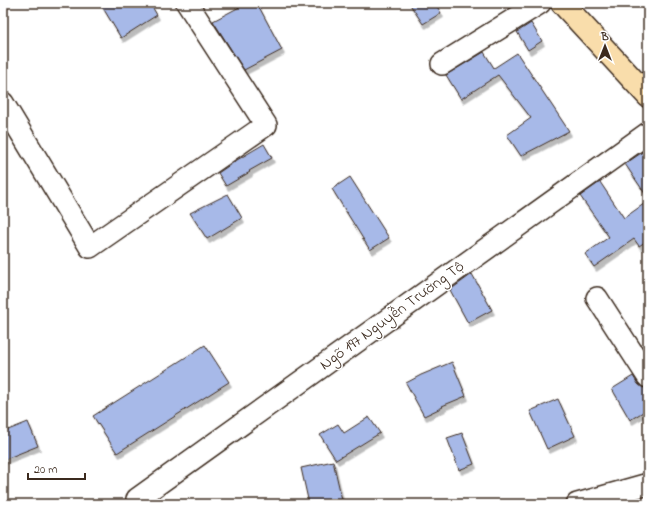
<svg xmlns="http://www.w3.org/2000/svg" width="651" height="507" font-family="'Indie Flower',sans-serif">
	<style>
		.building { fill: #a7b9e8; stroke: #3b2a1e; filter: url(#shadow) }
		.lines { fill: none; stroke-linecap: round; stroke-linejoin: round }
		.minor-casing { stroke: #3b2a1e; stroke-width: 24 }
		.major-casing { stroke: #3b2a1e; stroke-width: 25 }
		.minor { stroke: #fff; stroke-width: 21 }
		.major { stroke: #f9ddab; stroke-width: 22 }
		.labels { text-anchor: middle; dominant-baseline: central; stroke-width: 3; stroke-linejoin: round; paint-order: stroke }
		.street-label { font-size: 16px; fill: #3b2a1e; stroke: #fff }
	</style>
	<defs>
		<filter id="shadow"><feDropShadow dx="2.5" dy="4.5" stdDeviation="0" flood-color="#0004"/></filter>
	</defs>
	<rect width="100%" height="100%" fill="#fff"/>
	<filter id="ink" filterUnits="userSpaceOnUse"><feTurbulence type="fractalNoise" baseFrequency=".025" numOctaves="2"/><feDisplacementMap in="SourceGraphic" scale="8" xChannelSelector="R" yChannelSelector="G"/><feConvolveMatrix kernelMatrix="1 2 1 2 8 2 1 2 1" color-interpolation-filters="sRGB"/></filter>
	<g filter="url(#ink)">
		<g class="building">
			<path d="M 100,3 L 150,3 L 157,15 L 121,38 Z"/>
			<path d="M 247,3 L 257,3 L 282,50 L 244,70 L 213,21 Z"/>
			<path d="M 409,3 L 435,3 L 441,13 L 423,24 Z"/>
			<path d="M 531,23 L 542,41 L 528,50 L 517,32 Z"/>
			<path d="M 484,52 L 494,68 L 517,53 L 569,131 L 521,156 L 507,135 L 531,118 L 498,75 L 461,99 L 446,75 Z"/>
			<path d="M 264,144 L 272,158 L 249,171 L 250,172 L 226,186 L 218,173 L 237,160 Z"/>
			<path d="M 644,151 L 648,157 L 648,198 L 625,164 Z"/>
			<path d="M 350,177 L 389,238 L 370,250 L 332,189 Z"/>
			<path d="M 600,182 L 624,218 L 648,201 L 648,240 L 639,246 L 634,239 L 594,267 L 585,254 L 609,237 L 580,196 Z"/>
			<path d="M 228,194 L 242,218 L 207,239 L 190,213 Z"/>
			<path d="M 472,274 L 492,310 L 468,323 L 450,290 Z"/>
			<path d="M 205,345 L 229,382 L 117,453 L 93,416 Z"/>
			<path d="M 452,362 L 466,396 L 442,406 L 443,407 L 424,416 L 406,383 L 421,375 Z"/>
			<path d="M 633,376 L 638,384 L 642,387 L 648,389 L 648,409 L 630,420 L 612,389 Z"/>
			<path d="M 558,399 L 575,436 L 547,449 L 530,411 Z"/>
			<path d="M 369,417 L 380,433 L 336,460 L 320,435 L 338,424 L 344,433 Z"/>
			<path d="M 28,422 L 38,446 L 3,460 L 3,432 Z"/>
			<path d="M 462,433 L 474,464 L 459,470 L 447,438 Z"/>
			<path d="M 333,461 L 343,504 L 309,504 L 301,468 Z"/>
		</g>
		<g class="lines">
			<defs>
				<g id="minor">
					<path d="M 442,64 L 540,3"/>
					<path d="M 3,103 L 90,247 L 266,125 L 187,3"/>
					<path d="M 597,298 L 648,377"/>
					<path d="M 137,499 L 648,133"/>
					<path d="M 577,504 L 648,484"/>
				</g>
				<path id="major" d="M 562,3 L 648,96"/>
			</defs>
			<use href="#minor" class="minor-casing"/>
			<use href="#major" class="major-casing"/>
			<use href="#minor" class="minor"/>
			<use href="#major" class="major"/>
		</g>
	</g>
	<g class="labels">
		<g class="street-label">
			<text transform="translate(392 316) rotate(-36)">Ngõ 197 Nguyễn Trường Tộ</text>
		</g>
	</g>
	<rect width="651" height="507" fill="none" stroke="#fff" stroke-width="16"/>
	<rect x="8" y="8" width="635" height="491" fill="none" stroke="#3b2a1e" stroke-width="1.5" filter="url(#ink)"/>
	<g transform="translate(605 46)" stroke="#ffffff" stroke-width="3" paint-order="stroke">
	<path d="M0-3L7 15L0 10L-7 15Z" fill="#3b2a1e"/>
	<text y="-6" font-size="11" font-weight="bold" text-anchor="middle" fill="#3b2a1e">B</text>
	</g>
	<path d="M28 473v6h57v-6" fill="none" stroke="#3b2a1e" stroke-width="2"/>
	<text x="34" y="473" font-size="12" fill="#3b2a1e" stroke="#ffffff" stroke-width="3" paint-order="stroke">20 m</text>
</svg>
